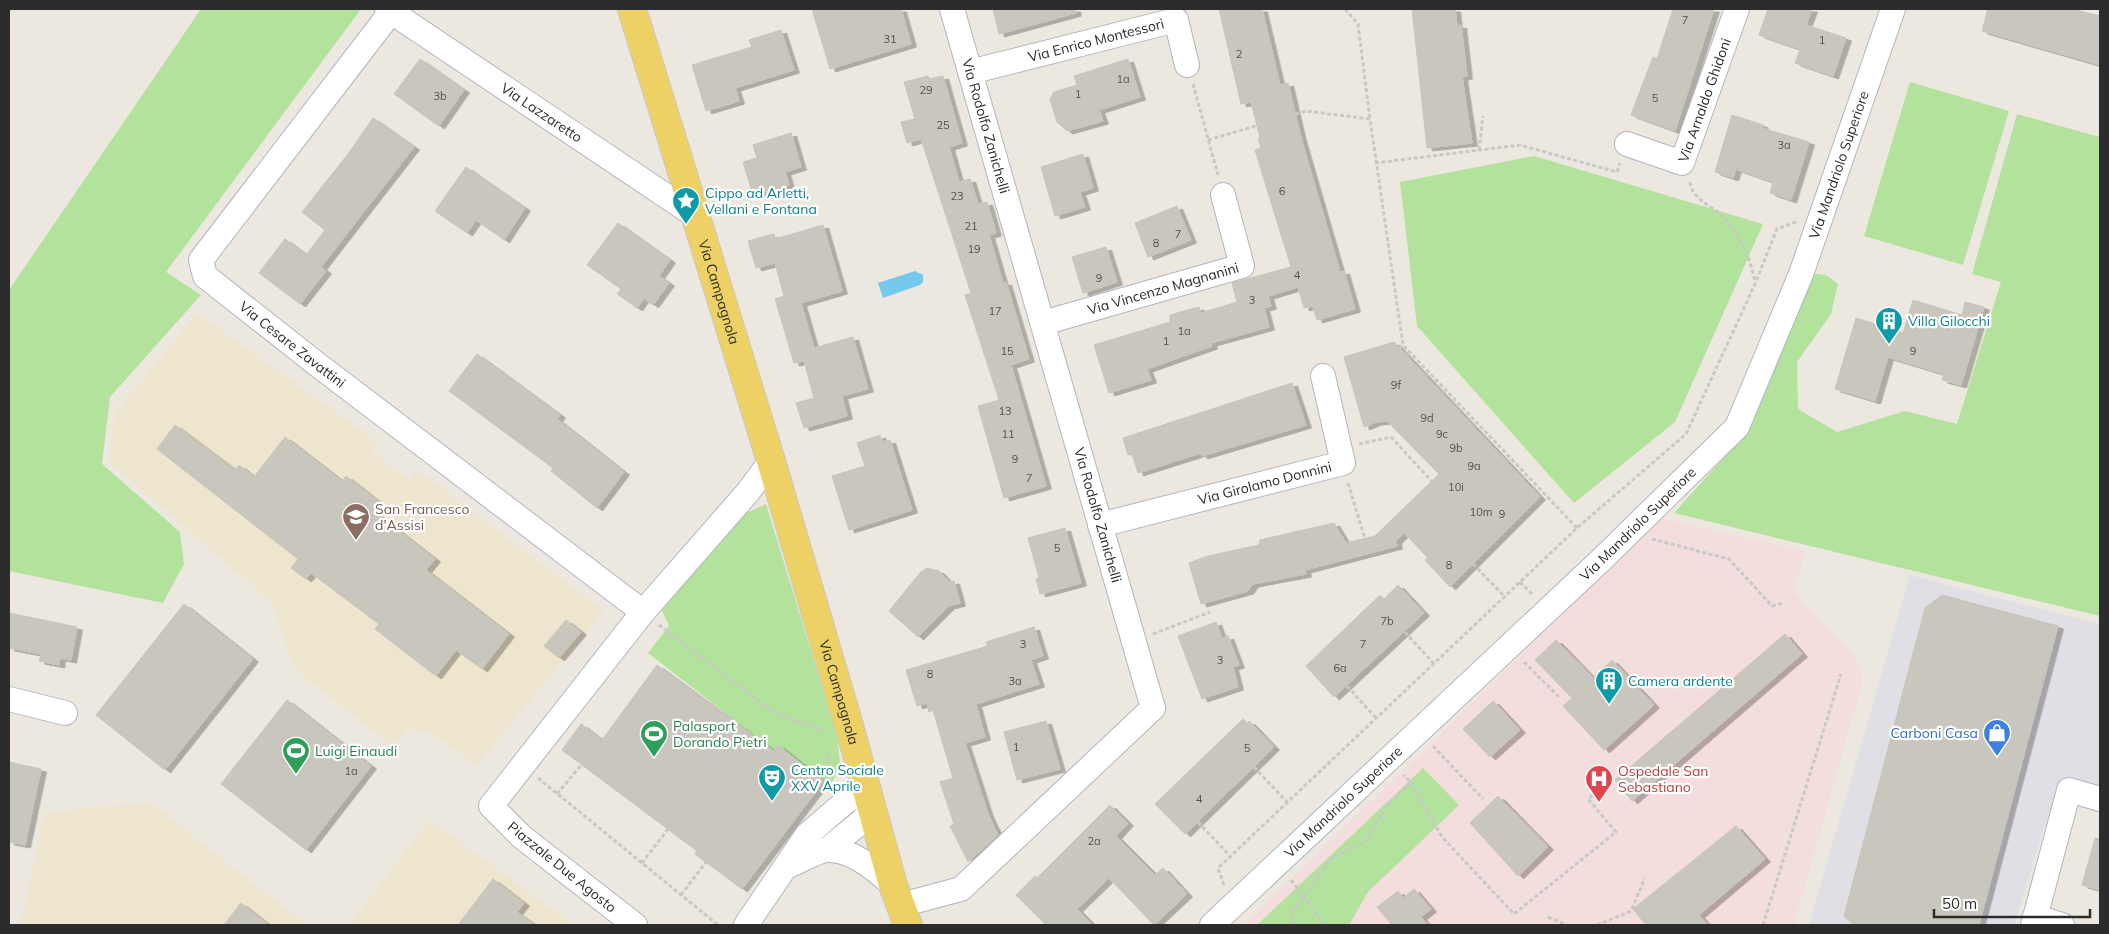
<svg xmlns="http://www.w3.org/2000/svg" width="2109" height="934" font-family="Mulish,sans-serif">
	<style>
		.industrial { fill: #e1dfe6 }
		.education { fill: #eee5cf }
		.medical { fill: #f4dddd }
		.green { fill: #b3e29d }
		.water { fill: #75c9ec }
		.building { fill: #c9c6bd; stroke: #c9c4b8; filter: url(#shadow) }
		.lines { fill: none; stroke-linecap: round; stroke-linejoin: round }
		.minor-casing { stroke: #b2b5bf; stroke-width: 26 }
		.major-casing { stroke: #c8c8c8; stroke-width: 30 }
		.path { stroke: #c8c8c8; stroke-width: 3; stroke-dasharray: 4 2.5; stroke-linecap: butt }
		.minor { stroke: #fff; stroke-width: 24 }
		.major { stroke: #eed164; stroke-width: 28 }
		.labels { text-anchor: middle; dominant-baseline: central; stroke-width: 4.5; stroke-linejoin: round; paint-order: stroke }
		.number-label { font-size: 11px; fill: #535250 }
		.street-label { font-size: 14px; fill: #2c2c2c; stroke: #fff }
		.culture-label { font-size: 14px; fill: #0d838f; stroke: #fff; text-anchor: start }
		.education-label { font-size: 14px; fill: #785e54; stroke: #fff; text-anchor: start }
		.leisure-label { font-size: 14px; fill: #27864d; stroke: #fff; text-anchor: start }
		.shop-label { font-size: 14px; fill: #366cbe; stroke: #fff; text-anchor: end }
		.health-label { font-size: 14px; fill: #be3a42; stroke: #fff; text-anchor: start }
	</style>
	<defs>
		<filter id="shadow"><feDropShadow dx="5.5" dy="3" stdDeviation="0" flood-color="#0004"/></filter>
	</defs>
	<rect width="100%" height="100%" fill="#ede8df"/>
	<path class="industrial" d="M 1910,575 L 2100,624 L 2100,811 L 2053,800 L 2014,925 L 1809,925 Z"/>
	<g class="education">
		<path d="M 197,313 L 377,442 L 372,451 L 409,481 L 418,470 L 604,611 L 477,765 L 430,732 L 408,729 L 393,747 L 295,669 L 271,601 L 109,462 L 114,415 Z"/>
		<path d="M 151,803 L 194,837 L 307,925 L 20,925 L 45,812 Z"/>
		<path d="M 430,820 L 572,924 L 349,925 Z"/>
	</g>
	<path class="medical" d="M 1662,518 L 1805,551 L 1794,591 L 1855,656 L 1863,680 L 1794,925 L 1244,925 Z"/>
	<g class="green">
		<path d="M 201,9 L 361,9 L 166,272 L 201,295 L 110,397 L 102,464 L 180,532 L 184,564 L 163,603 L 9,571 L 9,290 Z"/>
		<path d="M 1910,82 L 2009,111 L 1963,265 L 1864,236 Z"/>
		<path d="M 2017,114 L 2100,137 L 2100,616 L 1674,513 L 1748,431 L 1808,273 L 1826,275 L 1838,284 L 1831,314 L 1797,362 L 1798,409 L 1837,432 L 1905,411 L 1957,424 L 2001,282 L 1972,274 Z"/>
		<path d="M 1534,156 L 1763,224 L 1675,422 L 1574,503 L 1417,326 L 1400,182 Z"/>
		<path d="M 766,504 L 837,736 L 840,763 L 833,781 L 820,787 L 648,653 L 669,626 L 660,606 L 740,516 Z"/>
		<path d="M 1423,768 L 1459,805 L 1368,892 L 1349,925 L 1257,925 Z"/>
	</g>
	<path class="water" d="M 915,271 L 923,275 L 923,282 L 920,285 L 883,298 L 878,283 Z"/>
	<g class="building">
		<path d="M 812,9 L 901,9 L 911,44 L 830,69 Z"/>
		<path d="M 993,9 L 1075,9 L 1076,13 L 999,34 Z"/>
		<path d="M 1219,9 L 1262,9 L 1280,85 L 1288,83 L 1301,138 L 1340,272 L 1344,271 L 1355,309 L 1317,320 L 1312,306 L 1304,308 L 1298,287 L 1268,296 L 1271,306 L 1264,308 L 1269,327 L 1211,343 L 1212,346 L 1147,369 L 1151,380 L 1109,393 L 1094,345 L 1170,322 L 1170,315 L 1199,307 L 1201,313 L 1237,302 L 1232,283 L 1291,267 L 1255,150 L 1261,148 L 1258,138 L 1260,138 L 1251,102 L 1241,104 Z"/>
		<path d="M 1412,9 L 1455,9 L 1457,26 L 1461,25 L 1467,76 L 1462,77 L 1472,143 L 1427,148 Z"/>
		<path d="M 1673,9 L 1714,9 L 1675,131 L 1631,115 L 1653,57 L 1657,59 Z"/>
		<path d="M 1768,9 L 1812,9 L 1806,25 L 1846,38 L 1833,76 L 1795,63 L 1800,49 L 1759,35 Z"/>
		<path d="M 1988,9 L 2072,9 L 2100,16 L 2100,65 L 1982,31 Z"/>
		<path d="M 781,30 L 794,70 L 735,88 L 739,101 L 706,111 L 692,65 L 752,47 L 749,40 Z"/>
		<path d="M 420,59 L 464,90 L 439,126 L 394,94 Z"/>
		<path d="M 1128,59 L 1140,97 L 1099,110 L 1103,121 L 1067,131 L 1057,122 L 1050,99 L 1054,92 L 1077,85 L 1074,76 Z"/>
		<path d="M 928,76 L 929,79 L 943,76 L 962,143 L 949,147 L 959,182 L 970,179 L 978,204 L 987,202 L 996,233 L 989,235 L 1003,283 L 1006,282 L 1029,359 L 1011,365 L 1046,486 L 1004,498 L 978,406 L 999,400 L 965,295 L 971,293 L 921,139 L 907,143 L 901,122 L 915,119 L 904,82 Z"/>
		<path d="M 1732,115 L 1763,125 L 1762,128 L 1809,142 L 1791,200 L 1770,193 L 1773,182 L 1736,169 L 1733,178 L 1715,172 Z"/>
		<path d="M 373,118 L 414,147 L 321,267 L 326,271 L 300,304 L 259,273 L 285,239 L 306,255 L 325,230 L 302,212 L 348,154 Z"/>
		<path d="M 791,133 L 801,167 L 785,172 L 789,185 L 753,195 L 743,162 L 757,158 L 753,145 Z"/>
		<path d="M 1083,154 L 1093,188 L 1080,192 L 1085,207 L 1055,216 L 1041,167 Z"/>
		<path d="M 466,167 L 525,208 L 504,240 L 476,220 L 467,233 L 435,211 Z"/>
		<path d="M 1177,206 L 1191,240 L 1148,257 L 1135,223 Z"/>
		<path d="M 618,223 L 670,260 L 659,276 L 669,283 L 653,305 L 644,298 L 637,308 L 617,294 L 621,289 L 587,265 Z"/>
		<path d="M 823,225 L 842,291 L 801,303 L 814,348 L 853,337 L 868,389 L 842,396 L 847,416 L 804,428 L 796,403 L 814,398 L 804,361 L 794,363 L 775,299 L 784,296 L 775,263 L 756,268 L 748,241 L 774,234 L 775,239 Z"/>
		<path d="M 1106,247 L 1117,282 L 1083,293 L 1072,257 Z"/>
		<path d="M 1913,300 L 1962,315 L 1965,302 L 1984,307 L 1961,385 L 1942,380 L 1944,374 L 1888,357 L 1875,401 L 1835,389 L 1856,318 L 1903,333 Z"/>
		<path d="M 1394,342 L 1540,497 L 1450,587 L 1425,560 L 1428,558 L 1404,533 L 1396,541 L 1397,546 L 1305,570 L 1306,574 L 1253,584 L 1248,591 L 1201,604 L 1189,563 L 1208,556 L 1259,545 L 1260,540 L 1334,523 L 1346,543 L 1375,536 L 1439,474 L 1387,421 L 1376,422 L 1364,427 L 1344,357 Z"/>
		<path d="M 477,354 L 560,415 L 557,419 L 624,472 L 597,508 L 551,471 L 553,468 L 449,391 Z"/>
		<path d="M 1292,383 L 1306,425 L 1202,456 L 1201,453 L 1138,473 L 1132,454 L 1128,455 L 1123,438 Z"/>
		<path d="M 175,425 L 235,470 L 239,465 L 254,477 L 285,437 L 342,481 L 346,476 L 383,505 L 376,513 L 435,559 L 426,570 L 509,634 L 482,669 L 456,650 L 436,676 L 375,629 L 379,624 L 311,573 L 306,579 L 291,568 L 298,559 L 157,449 Z"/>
		<path d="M 880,435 L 882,442 L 890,440 L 912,510 L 849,530 L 832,476 L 865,466 L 857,443 Z"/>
		<path d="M 1065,528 L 1081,583 L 1040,594 L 1036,579 L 1039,578 L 1028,538 Z"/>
		<path d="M 927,568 L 939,571 L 949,582 L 954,581 L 960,603 L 949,606 L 918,637 L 889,611 L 920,573 Z"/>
		<path d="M 1398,585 L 1424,613 L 1334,697 L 1306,666 L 1380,595 L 1384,599 Z"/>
		<path d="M 1942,595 L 2058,626 L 1979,925 L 1854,925 L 1844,916 L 1925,608 Z"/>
		<path d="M 184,604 L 253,659 L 165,770 L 96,715 Z"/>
		<path d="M 9,613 L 77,627 L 71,660 L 60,658 L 59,665 L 39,661 L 41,654 L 9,648 Z"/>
		<path d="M 566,620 L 581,632 L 559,658 L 544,646 Z"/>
		<path d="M 1216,622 L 1222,638 L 1228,636 L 1239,665 L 1233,667 L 1238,687 L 1202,699 L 1178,636 Z"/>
		<path d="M 1034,627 L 1043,656 L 1031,660 L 1039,684 L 976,704 L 985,737 L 965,743 L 988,814 L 998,835 L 968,862 L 950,826 L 954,824 L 940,782 L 953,778 L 933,710 L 929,712 L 927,703 L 917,706 L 906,670 L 988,646 L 986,642 Z"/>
		<path d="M 1785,634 L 1802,654 L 1632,801 L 1615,780 Z"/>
		<path d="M 1556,640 L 1593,678 L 1612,660 L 1654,705 L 1604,750 L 1563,706 L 1572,698 L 1535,660 Z"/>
		<path d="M 657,665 L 774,751 L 778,745 L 824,781 L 742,889 L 695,854 L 697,851 L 562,750 L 581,724 L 602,740 Z"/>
		<path d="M 287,700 L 371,766 L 306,850 L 221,784 Z"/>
		<path d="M 1493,701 L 1520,730 L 1490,757 L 1463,729 Z"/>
		<path d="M 1243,719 L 1247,723 L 1249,721 L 1274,747 L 1185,834 L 1155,804 Z"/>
		<path d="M 1046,721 L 1060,769 L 1017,780 L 1004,732 Z"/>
		<path d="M 9,762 L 41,769 L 25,845 L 9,842 Z"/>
		<path d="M 1498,796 L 1548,847 L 1518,876 L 1470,823 Z"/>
		<path d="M 1110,805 L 1128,823 L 1116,836 L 1155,875 L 1163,868 L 1187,894 L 1154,925 L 1109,878 L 1077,909 L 1093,925 L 1046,925 L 1016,895 L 1035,876 L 1037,878 Z"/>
		<path d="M 1736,826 L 1765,859 L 1699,915 L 1708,925 L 1646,925 L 1633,909 Z"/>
		<path d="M 2095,838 L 2100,839 L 2100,890 L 2082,885 Z"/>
		<path d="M 493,879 L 524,903 L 517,912 L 535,925 L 458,925 Z"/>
		<path d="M 1414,889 L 1431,909 L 1421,917 L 1428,925 L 1392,925 L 1377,907 L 1398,891 L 1403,898 Z"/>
		<path d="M 241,903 L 269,925 L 224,925 Z"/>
	</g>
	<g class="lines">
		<defs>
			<g id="minor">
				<path id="s1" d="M 387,9 L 696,216"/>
				<path id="s2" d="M 391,12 L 201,260 L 205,276 L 318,365 L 643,612"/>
				<path id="s3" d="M 970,72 L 1176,20 L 1187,65"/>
				<path id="s4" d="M 1627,144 L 1682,163 L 1737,9"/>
				<path id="s5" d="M 1043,323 L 1242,266 L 1223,195"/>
				<path id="s6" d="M 1100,525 L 1343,463 L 1323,376"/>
				<path d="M 9,699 L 65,713"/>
				<path d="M 827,850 L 873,812"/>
				<path d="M 788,866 C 798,862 819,850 828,850 C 854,850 875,870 893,885"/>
				<path d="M 901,905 L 961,889 L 1153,708 L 952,9"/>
				<path d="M 2035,917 L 2062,925"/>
				<path d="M 635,925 L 522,837 L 491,806 L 643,612 L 748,492 L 771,461"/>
				<path d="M 746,925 L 807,835 L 845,802 L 867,790"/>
				<path id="s7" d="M 1212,925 L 1599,562 L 1737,427 L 1801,274 L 1893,9"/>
				<path d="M 2033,925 L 2069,790 L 2100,799"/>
			</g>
			<g id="major">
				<path id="s8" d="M 632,9 L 771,461 L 848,722 L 893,885 L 908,925"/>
			</g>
		</defs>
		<use href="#minor" class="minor-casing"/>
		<use href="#major" class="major-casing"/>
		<g class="path">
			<path d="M 1345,9 L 1358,24 L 1370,119"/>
			<path d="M 1193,84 L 1218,175"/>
			<path d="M 1208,140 L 1306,111 L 1370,119 L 1403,345 L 1577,528"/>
			<path d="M 1479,150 L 1483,116"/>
			<path d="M 1375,163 L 1520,145 L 1617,172 L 1620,163"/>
			<path d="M 1690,182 C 1692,201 1716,207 1726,220 C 1742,240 1750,257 1755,282"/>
			<path d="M 1399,348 L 1403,345"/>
			<path d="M 1359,444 L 1391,437 L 1437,487"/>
			<path d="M 1348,483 L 1365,539"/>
			<path d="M 1652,539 L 1729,559 L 1772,606 L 1783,603"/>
			<path d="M 1473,564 L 1505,597"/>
			<path d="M 1520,582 L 1533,595"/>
			<path d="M 659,625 L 775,713 L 823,730"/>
			<path d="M 1405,632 L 1434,664"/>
			<path d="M 1153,634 L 1210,612"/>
			<path d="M 1524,662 L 1560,698"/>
			<path d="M 1347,686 L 1376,718"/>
			<path d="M 1433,746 L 1483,799"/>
			<path d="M 1254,767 L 1287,802"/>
			<path d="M 538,778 L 718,925"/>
			<path d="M 1411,782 L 1442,837 L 1514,914 L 1616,832 L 1588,799 L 1597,792"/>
			<path d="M 825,789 L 829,750"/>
			<path d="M 557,794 L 581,765"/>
			<path d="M 1198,822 L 1230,856"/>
			<path d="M 642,863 L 668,829"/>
			<path d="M 1291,880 L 1325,925"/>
			<path d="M 1224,885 L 1218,868 L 1577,528 L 1686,434 L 1755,284 L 1777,229 L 1796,222"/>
			<path d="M 681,895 L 706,862"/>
			<path d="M 1548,917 L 1567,925"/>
			<path d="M 1294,925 L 1292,913 L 1331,859 L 1367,840 L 1387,806 L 1411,782 L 1403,775"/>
			<path d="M 1597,925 L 1631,911 L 1645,878"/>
			<path d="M 1763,925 L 1841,674"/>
		</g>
		<use href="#minor" class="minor"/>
		<use href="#major" class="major"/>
	</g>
	<defs>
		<symbol id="sight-pin" viewBox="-11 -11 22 30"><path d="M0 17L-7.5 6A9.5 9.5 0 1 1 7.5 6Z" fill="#0f9aa8" stroke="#fff"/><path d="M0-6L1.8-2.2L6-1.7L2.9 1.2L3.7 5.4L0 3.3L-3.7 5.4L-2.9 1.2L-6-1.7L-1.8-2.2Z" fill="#fff"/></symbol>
		<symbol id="building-pin" viewBox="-11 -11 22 30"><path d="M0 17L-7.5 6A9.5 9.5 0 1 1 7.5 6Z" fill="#0f9aa8" stroke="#fff"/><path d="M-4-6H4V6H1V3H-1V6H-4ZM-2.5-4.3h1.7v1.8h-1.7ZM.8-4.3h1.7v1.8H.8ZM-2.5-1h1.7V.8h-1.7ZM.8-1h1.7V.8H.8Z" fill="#fff"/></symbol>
		<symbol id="school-pin" viewBox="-11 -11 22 30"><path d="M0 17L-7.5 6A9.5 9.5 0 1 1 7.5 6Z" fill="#8d6e63" stroke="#fff"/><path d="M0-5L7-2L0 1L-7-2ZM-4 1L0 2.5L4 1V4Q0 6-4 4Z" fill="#fff"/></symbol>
		<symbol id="shop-pin" viewBox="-11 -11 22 30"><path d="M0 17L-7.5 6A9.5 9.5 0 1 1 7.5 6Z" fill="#3f7fe0" stroke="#fff"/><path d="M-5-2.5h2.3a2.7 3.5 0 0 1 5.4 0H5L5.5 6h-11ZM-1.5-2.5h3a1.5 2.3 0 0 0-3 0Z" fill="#fff"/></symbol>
		<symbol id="stadium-pin" viewBox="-11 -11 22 30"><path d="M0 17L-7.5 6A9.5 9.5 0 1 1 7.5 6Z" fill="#2e9e5b" stroke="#fff"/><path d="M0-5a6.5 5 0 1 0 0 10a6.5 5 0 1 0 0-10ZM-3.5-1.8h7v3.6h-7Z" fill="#fff"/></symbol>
		<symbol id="theatre-pin" viewBox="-11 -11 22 30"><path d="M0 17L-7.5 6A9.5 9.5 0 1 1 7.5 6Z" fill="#0f9aa8" stroke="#fff"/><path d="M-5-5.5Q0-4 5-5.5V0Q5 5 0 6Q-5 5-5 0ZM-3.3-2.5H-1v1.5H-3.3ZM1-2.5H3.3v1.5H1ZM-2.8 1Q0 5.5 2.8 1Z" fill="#fff"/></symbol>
		<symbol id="hospital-pin" viewBox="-11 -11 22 30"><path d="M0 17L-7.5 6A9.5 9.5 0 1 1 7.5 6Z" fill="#e0444e" stroke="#fff"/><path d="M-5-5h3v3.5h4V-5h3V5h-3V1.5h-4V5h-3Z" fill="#fff"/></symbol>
	</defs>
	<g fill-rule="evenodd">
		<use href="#sight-pin" x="670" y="185" width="32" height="43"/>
		<use href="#building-pin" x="1873" y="305" width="32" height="43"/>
		<use href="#school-pin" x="340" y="501" width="32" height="43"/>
		<use href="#building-pin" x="1593" y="665" width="32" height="43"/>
		<use href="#shop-pin" x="1981" y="717" width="32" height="43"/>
		<use href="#stadium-pin" x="638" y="718" width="32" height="43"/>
		<use href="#stadium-pin" x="280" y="735" width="32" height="43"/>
		<use href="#theatre-pin" x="756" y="762" width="32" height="43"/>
		<use href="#hospital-pin" x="1583" y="763" width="32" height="43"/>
	</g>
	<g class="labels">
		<g class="number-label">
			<text x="1685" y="20">7</text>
			<text x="890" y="39">31</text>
			<text x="1822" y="40">1</text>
			<text x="1239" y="54">2</text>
			<text x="1123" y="79">1a</text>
			<text x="926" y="90">29</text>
			<text x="1078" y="94">1</text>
			<text x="440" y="96">3b</text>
			<text x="1655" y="98">5</text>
			<text x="943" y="125">25</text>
			<text x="1784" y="145">3a</text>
			<text x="1282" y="191">6</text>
			<text x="957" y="196">23</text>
			<text x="971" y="226">21</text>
			<text x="1178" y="234">7</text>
			<text x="1156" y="243">8</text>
			<text x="974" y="249">19</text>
			<text x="1297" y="275">4</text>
			<text x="1099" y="278">9</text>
			<text x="1252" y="300">3</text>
			<text x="995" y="311">17</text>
			<text x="1184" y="331">1a</text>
			<text x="1166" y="341">1</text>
			<text x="1007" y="351">15</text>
			<text x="1913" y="351">9</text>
			<text x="1396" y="385">9f</text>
			<text x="1005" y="411">13</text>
			<text x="1427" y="418">9d</text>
			<text x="1008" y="434">11</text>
			<text x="1442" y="434">9c</text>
			<text x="1456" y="448">9b</text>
			<text x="1015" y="459">9</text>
			<text x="1474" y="466">9a</text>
			<text x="1029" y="478">7</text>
			<text x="1456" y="487">10i</text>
			<text x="1481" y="512">10m</text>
			<text x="1502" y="514">9</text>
			<text x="1057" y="548">5</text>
			<text x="1449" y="565">8</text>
			<text x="1387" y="621">7b</text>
			<text x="1023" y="644">3</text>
			<text x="1363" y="644">7</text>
			<text x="1220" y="660">3</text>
			<text x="1340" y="668">6a</text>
			<text x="930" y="674">8</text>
			<text x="1015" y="681">3a</text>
			<text x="1016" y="747">1</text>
			<text x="1247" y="748">5</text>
			<text x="351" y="771">1a</text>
			<text x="1199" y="799">4</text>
			<text x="1094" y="841">2a</text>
		</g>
		<g class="street-label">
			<text stroke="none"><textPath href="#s3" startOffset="130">Via Enrico Montessori</textPath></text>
			<text stroke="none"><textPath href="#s4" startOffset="125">Via Arnaldo Ghidoni</textPath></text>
			<text stroke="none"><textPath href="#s1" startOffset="186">Via Lazzaretto</textPath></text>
			<text transform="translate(986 126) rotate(74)">Via Rodolfo Zanichelli</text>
			<text stroke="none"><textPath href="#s7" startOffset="1005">Via Mandriolo Superiore</textPath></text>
			<text stroke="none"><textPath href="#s5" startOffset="125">Via Vincenzo Magnanini</textPath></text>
			<text stroke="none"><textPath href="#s8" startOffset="296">Via Campagnola</textPath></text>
			<text stroke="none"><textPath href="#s2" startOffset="440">Via Cesare Zavattini</textPath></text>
			<text stroke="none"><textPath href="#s6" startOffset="170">Via Girolamo Donnini</textPath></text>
			<text transform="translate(1098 515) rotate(74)">Via Rodolfo Zanichelli</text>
			<text stroke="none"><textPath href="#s7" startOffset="585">Via Mandriolo Superiore</textPath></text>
			<text stroke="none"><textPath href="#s8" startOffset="714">Via Campagnola</textPath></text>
			<text stroke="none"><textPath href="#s7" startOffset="180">Via Mandriolo Superiore</textPath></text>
			<text transform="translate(562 867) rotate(39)">Piazzale Due Agosto</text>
		</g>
		<g class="culture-label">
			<text x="705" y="193">Cippo ad Arletti,<tspan x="705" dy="16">Vellani e Fontana</tspan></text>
			<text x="1908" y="321">Villa Gilocchi</text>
			<text x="1628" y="681">Camera ardente</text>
			<text x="791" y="770">Centro Sociale<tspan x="791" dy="16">XXV Aprile</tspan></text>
		</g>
		<g class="education-label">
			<text x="375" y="509">San Francesco<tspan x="375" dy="16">d'Assisi</tspan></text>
		</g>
		<g class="leisure-label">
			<text x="673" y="726">Palasport<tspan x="673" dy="16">Dorando Pietri</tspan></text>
			<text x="315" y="751">Luigi Einaudi</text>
		</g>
		<g class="shop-label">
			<text x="1978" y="733">Carboni Casa</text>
		</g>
		<g class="health-label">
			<text x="1618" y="771">Ospedale San<tspan x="1618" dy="16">Sebastiano</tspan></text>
		</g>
	</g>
	<rect width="2109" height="934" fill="none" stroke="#2c2c2c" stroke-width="20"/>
	<path d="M1934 909v8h156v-8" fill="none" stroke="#2c2c2c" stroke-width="2.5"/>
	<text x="1942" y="909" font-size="15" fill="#2c2c2c" stroke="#ffffff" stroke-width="4" paint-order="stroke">50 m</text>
</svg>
